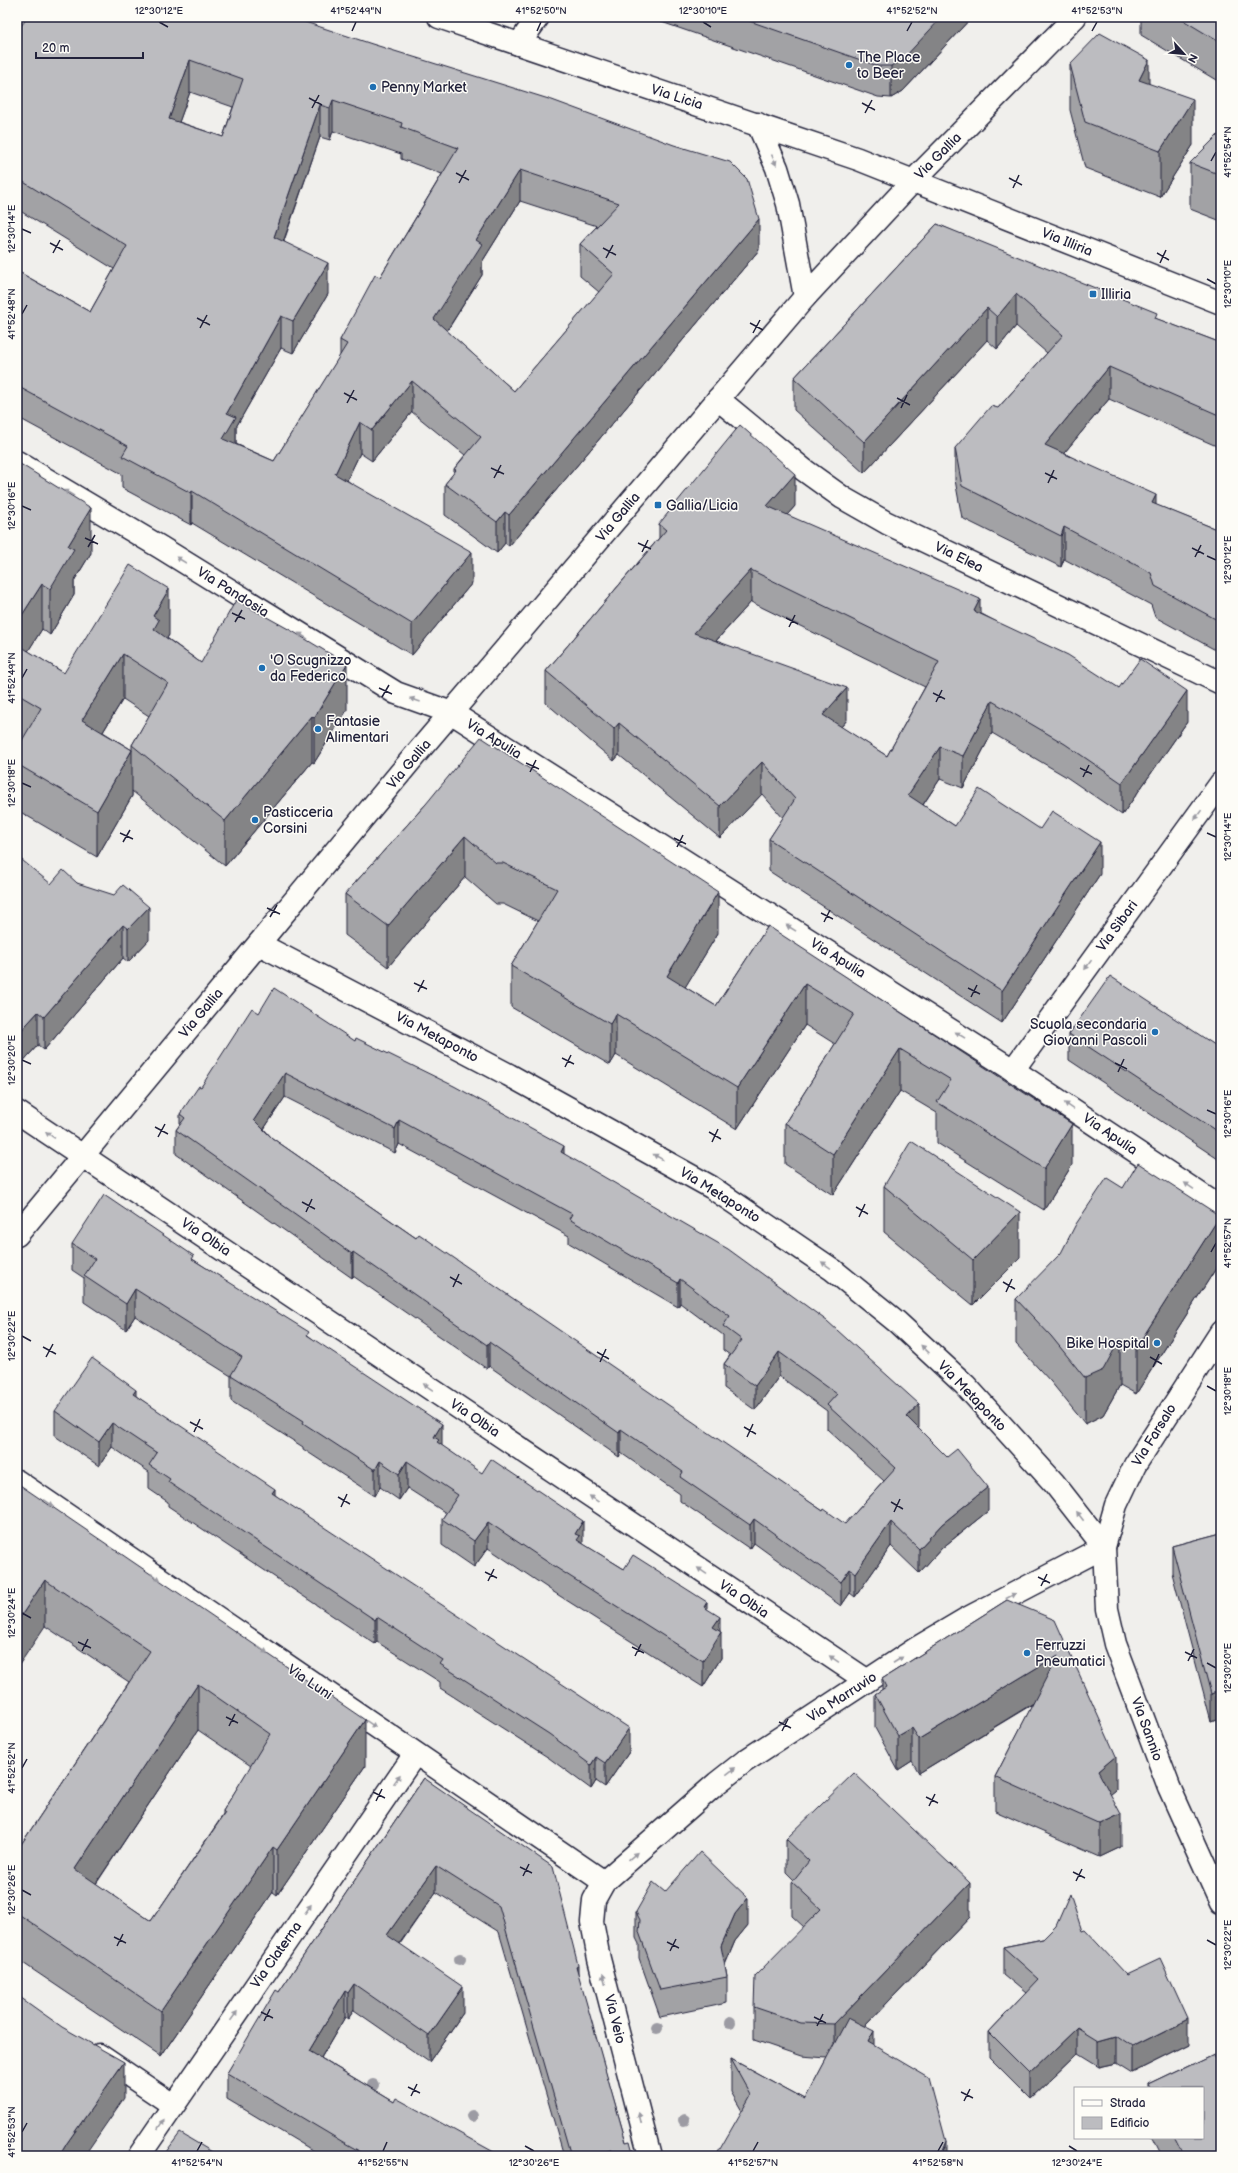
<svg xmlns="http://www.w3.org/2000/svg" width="1238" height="2173" font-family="'Balsamiq Sans',sans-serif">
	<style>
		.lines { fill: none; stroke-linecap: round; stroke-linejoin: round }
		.minor-casing { stroke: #22223b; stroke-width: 25 }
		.major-casing { stroke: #22223b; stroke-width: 25 }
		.minor { stroke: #fdfcf7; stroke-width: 22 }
		.major { stroke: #fdfcf7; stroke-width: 22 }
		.tree { fill: #9c9ba3 }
		.wall { fill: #a2a2a5; stroke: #22223b; fill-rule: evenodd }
		.shaded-wall { fill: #848486; stroke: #22223b }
		.building { fill: #bcbcc0; stroke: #22223b; fill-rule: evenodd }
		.oneway { fill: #9a9aa2 }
		.ticks { fill: none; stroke: #22223b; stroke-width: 1.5 }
		.poi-dot { fill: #1f6fb2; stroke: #fdfcf7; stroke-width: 1.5 }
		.labels { text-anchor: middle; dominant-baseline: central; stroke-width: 3; stroke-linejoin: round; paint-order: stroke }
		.poi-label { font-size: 14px; fill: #22223b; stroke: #fdfcf7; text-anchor: start }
		.street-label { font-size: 14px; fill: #22223b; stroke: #fdfcf7 }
		.neatline { fill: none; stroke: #22223b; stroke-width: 1.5 }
		.ticks-label { font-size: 10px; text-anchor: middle; fill: #22223b }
	</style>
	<rect width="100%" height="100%" fill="#f0efec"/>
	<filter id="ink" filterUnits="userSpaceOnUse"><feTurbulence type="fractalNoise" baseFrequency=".025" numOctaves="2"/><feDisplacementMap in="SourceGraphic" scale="8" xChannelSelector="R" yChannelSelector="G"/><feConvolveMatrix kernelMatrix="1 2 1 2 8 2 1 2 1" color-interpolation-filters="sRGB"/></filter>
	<g filter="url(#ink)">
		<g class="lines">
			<defs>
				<g id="minor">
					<path d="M 439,17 L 858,159 L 1221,303"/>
					<path d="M 519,44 L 538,17"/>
					<path d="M 758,124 L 777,168 L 788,204 L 805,297"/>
					<path d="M 718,399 L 804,470 L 843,498 L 887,523 L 1221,683"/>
					<path d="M 17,462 L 160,547 L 396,693 L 452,713 L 1013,1070 L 1221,1208"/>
					<path d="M 259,944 L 509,1075 L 711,1187 L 833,1270 L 897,1322 L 965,1385 L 1054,1483 L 1104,1547"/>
					<path d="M 1013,1070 L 1221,783"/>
					<path d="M 17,1112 L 866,1680"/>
					<path d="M 1221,1332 L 1135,1465 L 1116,1505 L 1104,1547 L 1107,1609 L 1115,1644 L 1169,1787 L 1221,1902"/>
					<path d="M 17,1481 L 604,1882"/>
					<path d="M 99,2055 L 173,2105"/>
					<path d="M 139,2156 L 415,1754"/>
					<path d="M 650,2156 L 599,1959 L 592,1922 L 594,1900 L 604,1882 L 717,1783 L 745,1761 L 917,1648 L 966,1619 L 1104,1547"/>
				</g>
				<path id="major" d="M 17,1235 L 416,754 L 805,297 L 913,181 L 1075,17"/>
			</defs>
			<use href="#minor" class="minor-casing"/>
			<use href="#major" class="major-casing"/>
			<use href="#minor" class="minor"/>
			<use href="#major" class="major"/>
		</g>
		<g class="tree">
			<circle cx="460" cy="1959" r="6"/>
			<circle cx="730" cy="2022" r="6"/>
			<circle cx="657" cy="2028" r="6"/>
			<circle cx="373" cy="2085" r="6"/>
			<circle cx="472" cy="2116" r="6"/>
			<circle cx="684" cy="2120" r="6"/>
		</g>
		<g class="wall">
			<path d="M 290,17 L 759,250 L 509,546 L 505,543 L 497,553 L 445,515 L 445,484 L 454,473 L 454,469 L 465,455 L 412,412 L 372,461 L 360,453 L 347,480 L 472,583 L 412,655 L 192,523 L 191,525 L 122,488 L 122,474 L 17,417 L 17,271 L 90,312 L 114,269 L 17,209 L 17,31 ZM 190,92 L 233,107 L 223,137 L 179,122 ZM 333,131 L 401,154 L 401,159 L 442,174 L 380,277 L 340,340 L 340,356 L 274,461 L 236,444 L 236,427 L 281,348 L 293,353 L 328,294 L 284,241 L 320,137 L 330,140 ZM 520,201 L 597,226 L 580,244 L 580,276 L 599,292 L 514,391 L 447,331 L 482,275 L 482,262 Z"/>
			<path d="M 647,17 L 972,17 L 903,91 L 891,98 L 878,97 Z"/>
			<path d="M 1141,17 L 1221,17 L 1221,83 L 1141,35 Z"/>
			<path d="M 1070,64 L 1149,83 L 1193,145 L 1160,197 L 1085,168 L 1070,110 Z"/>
			<path d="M 1221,132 L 1221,221 L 1190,209 L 1190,163 Z"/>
			<path d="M 937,224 L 1157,319 L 1221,343 L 1221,448 L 1109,399 L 1064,453 L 1156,505 L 1221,531 L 1221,653 L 1155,617 L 1151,605 L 1064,559 L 1061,567 L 962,518 L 955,480 L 955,448 L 998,408 L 1047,353 L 1016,326 L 997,349 L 987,340 L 864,473 L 794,410 L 794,378 Z"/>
			<path d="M 17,462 L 91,553 L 74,581 L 74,595 L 50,635 L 42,629 L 28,651 L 64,673 L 169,635 L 167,638 L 201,663 L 347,710 L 314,763 L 312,762 L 225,866 L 132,791 L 132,796 L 97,857 L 17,810 L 17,749 L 21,742 L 17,739 ZM 123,699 L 149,716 L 132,745 L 132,750 L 103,732 Z"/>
			<path d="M 795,506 L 787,515 L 980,613 L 1119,688 L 1187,722 L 1122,815 L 1065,776 L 992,733 L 963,788 L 940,779 L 923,805 L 955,826 L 1100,874 L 1002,1023 L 769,871 L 769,839 L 783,818 L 762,794 L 720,838 L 619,755 L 614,761 L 546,703 L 546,671 L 659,538 L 659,524 ZM 751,602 L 925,687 L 887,756 L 841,727 L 847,720 L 716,641 Z"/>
			<path d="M 426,804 L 718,933 L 685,987 L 716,1006 L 768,926 L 1072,1165 L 1044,1210 L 937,1143 L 937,1113 L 900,1091 L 833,1195 L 785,1164 L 785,1123 L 835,1044 L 805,1025 L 737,1129 L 616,1055 L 610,1065 L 511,1007 L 511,966 L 538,921 L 503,904 L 496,904 L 465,877 L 388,967 L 345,935 L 345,894 Z"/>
			<path d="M 77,883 L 149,940 L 128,962 L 123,958 L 44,1050 L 38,1045 L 17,1068 L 51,884 Z"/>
			<path d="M 259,1013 L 355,1041 L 564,1154 L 919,1428 L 918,1429 L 988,1511 L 942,1548 L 919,1573 L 891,1546 L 855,1597 L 850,1593 L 841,1606 L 754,1543 L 750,1549 L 680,1501 L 680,1494 L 621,1453 L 619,1457 L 489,1366 L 487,1369 L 353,1276 L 352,1278 L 176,1154 L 176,1130 L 180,1124 L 180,1114 ZM 285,1097 L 395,1153 L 399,1144 L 569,1236 L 569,1243 L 678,1307 L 680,1303 L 723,1335 L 723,1350 L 730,1355 L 724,1364 L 724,1388 L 755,1410 L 779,1376 L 827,1411 L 827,1429 L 884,1481 L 845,1524 L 823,1511 L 416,1238 L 272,1138 L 264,1129 Z"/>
			<path d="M 1069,1034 L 1221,1049 L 1221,1161 L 1069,1060 Z"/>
			<path d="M 884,1186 L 1020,1258 L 973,1305 L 884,1232 Z"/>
			<path d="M 72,1244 L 194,1260 L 309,1336 L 442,1446 L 583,1544 L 624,1569 L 707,1609 L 720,1631 L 721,1658 L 703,1687 L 552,1591 L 488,1548 L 474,1567 L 442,1545 L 442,1519 L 446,1513 L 407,1488 L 399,1500 L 380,1487 L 375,1496 L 303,1449 L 303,1447 L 231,1401 L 231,1376 L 135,1316 L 126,1330 L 84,1302 L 84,1278 L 72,1270 Z"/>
			<path d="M 1220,1262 L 1136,1394 L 1120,1385 L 1103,1415 L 1085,1424 L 1051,1382 L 1016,1344 L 1016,1299 Z"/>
			<path d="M 136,1396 L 275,1495 L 629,1752 L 605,1787 L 596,1781 L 591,1789 L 549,1758 L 440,1688 L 440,1682 L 377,1642 L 375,1644 L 168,1506 L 168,1502 L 149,1489 L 149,1472 L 112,1447 L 99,1466 L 55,1436 L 55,1411 Z"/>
			<path d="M 17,1483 L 365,1766 L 277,1895 L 273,1892 L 161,2056 L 17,1959 L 17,1844 L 20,1846 L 129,1682 L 45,1626 ZM 198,1730 L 251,1766 L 223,1811 L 223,1815 L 151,1921 L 96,1884 Z"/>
			<path d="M 1221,1533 L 1221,1731 L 1216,1719 L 1211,1721 L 1172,1573 L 1172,1546 Z"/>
			<path d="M 1007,1600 L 1116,1790 L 1110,1794 L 1121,1847 L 1100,1857 L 995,1811 L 995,1777 L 1033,1704 L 919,1773 L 912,1761 L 898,1770 L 875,1728 L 875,1694 L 882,1690 L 882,1679 Z"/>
			<path d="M 424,1778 L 578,1976 L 626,2142 L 634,2156 L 564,2156 L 499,1932 L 436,1892 L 400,1944 L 463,2013 L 429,2062 L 354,2010 L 348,2019 L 345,2017 L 321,2058 L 394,2102 L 501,2156 L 322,2156 L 227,2099 L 227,2073 L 279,1992 Z"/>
			<path d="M 786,1839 L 970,1917 L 865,2026 L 874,2046 L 946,2156 L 742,2111 L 731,2092 L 731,2059 L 805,2099 L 827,2058 L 801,2056 L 754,2040 L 754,2007 L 804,1927 L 792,1916 L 792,1882 L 794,1880 L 786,1872 Z"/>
			<path d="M 665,1892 L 748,1925 L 735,1941 L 725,1965 L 727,1977 L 727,2003 L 660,2017 L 639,1958 L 639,1944 L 636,1938 L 636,1912 Z"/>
			<path d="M 1082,1931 L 1188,2045 L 1132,2073 L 1116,2063 L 1098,2067 L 1077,2054 L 1030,2099 L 989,2058 L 989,2032 L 1026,1993 L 1003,1974 L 1003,1947 Z"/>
			<path d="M 1213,2053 L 1221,2072 L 1221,2156 L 1161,2156 L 1152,2138 L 1203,2138 L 1203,2088 L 1148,2088 L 1148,2084 Z"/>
		</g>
		<g class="shaded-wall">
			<path d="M 942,17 L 972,17 L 903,91 L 891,98 L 891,66 Z"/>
			<path d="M 190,60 L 190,92 L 169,150 L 169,119 Z"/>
			<path d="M 1149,60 L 1149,106 L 1139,80 Z"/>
			<path d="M 1193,99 L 1193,145 L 1160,197 L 1160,151 Z"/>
			<path d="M 333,100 L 333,131 L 330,140 L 330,108 Z"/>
			<path d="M 320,105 L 320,137 L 274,268 L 274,237 Z"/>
			<path d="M 520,170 L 520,201 L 482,262 L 482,275 L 434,351 L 434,319 L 476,240 Z"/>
			<path d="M 759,219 L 759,250 L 509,546 L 509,515 Z"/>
			<path d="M 328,263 L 328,294 L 293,353 L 293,321 Z"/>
			<path d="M 1016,294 L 1016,326 L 997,349 L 997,317 Z"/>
			<path d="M 987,308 L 987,340 L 864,473 L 864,442 Z"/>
			<path d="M 281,316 L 281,348 L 236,427 L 236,449 L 223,439 L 227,413 Z"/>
			<path d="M 1109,367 L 1109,399 L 1045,476 L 1045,445 Z"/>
			<path d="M 412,381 L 412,412 L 372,461 L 372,430 Z"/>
			<path d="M 360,422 L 360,453 L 335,505 L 335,474 Z"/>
			<path d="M 795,474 L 795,506 L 767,538 L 767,506 Z"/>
			<path d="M 192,491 L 192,523 L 191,525 L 191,493 Z"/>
			<path d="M 1156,495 L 1156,526 L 1152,503 Z"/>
			<path d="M 91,508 L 91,553 L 74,581 L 74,595 L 50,635 L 50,589 L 68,546 Z"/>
			<path d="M 505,512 L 505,543 L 497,553 L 497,522 Z"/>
			<path d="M 1064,527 L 1064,559 L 1061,567 L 1061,536 Z"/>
			<path d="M 472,552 L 472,583 L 412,655 L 412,624 Z"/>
			<path d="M 751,570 L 751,602 L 694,665 L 694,633 Z"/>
			<path d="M 42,584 L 42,629 L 17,669 L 17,623 Z"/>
			<path d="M 169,589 L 169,635 L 159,650 L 154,674 L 153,616 Z"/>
			<path d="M 980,599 L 980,631 L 974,611 Z"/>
			<path d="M 123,654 L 123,699 L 82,766 L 82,720 Z"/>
			<path d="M 347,664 L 347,710 L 314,763 L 314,718 Z"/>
			<path d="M 847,688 L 847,720 L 823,747 L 823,715 Z"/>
			<path d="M 1187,691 L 1187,722 L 1122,815 L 1122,783 Z"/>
			<path d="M 992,701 L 992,733 L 963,788 L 963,756 Z"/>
			<path d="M 312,716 L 312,762 L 225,866 L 225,821 Z"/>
			<path d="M 619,723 L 619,755 L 614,761 L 614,729 Z"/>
			<path d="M 940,747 L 940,779 L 908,827 L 908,795 Z"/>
			<path d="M 132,750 L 132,796 L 97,857 L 97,811 Z"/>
			<path d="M 762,762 L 762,794 L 720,838 L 720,806 Z"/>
			<path d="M 465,836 L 465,877 L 388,967 L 388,926 Z"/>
			<path d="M 1100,842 L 1100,874 L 1002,1023 L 1002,991 Z"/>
			<path d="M 718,892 L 718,933 L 667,1017 L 667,976 Z"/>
			<path d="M 149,907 L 149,940 L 128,962 L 128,929 Z"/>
			<path d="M 123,925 L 123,958 L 44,1050 L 44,1017 Z"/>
			<path d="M 805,984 L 805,1025 L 737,1129 L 737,1088 Z"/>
			<path d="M 38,1012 L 38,1045 L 17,1068 L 17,1035 Z"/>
			<path d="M 616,1014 L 616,1055 L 610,1065 L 610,1024 Z"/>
			<path d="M 900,1049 L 900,1091 L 833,1195 L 833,1154 Z"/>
			<path d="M 285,1073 L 285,1097 L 254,1144 L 254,1120 Z"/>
			<path d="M 399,1120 L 399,1144 L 395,1153 L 395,1129 Z"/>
			<path d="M 1072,1124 L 1072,1165 L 1044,1210 L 1044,1169 Z"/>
			<path d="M 564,1146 L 564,1170 L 561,1152 Z"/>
			<path d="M 1020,1212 L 1020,1258 L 973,1305 L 973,1260 Z"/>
			<path d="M 1220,1216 L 1220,1262 L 1136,1394 L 1136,1348 Z"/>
			<path d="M 353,1252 L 353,1276 L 352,1278 L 352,1254 Z"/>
			<path d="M 680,1279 L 680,1303 L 678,1307 L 678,1283 Z"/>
			<path d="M 135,1289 L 135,1316 L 126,1330 L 126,1304 Z"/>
			<path d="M 1120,1339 L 1120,1385 L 1103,1415 L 1085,1424 L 1085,1378 Z"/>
			<path d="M 489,1342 L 489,1366 L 487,1369 L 487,1345 Z"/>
			<path d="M 779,1352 L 779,1376 L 755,1410 L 755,1386 Z"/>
			<path d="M 136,1390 L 136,1414 L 133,1394 Z"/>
			<path d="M 919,1404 L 919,1428 L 907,1441 L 907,1417 Z"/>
			<path d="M 112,1423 L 112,1447 L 99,1466 L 99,1442 Z"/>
			<path d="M 442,1424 L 442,1450 L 439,1456 L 434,1437 Z"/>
			<path d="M 621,1429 L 621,1453 L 619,1457 L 619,1433 Z"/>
			<path d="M 380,1461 L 380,1487 L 375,1496 L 375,1470 Z"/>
			<path d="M 407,1461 L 407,1488 L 399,1500 L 399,1474 Z"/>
			<path d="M 988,1487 L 988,1511 L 942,1548 L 919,1573 L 919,1549 L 942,1524 Z"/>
			<path d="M 275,1489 L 275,1513 L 272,1493 Z"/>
			<path d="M 754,1519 L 754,1543 L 750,1549 L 750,1525 Z"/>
			<path d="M 583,1521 L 583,1548 L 580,1553 L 575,1534 Z"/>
			<path d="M 488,1522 L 488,1548 L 474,1567 L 474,1541 Z"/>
			<path d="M 891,1522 L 891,1546 L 855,1597 L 855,1573 Z"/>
			<path d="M 850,1569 L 850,1593 L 841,1606 L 841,1582 Z"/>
			<path d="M 45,1580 L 45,1626 L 17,1668 L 17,1622 Z"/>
			<path d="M 707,1602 L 707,1629 L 704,1607 Z"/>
			<path d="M 377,1617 L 377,1642 L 375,1644 L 375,1620 Z"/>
			<path d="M 720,1617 L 720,1634 L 721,1632 L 721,1658 L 703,1687 L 703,1661 L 713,1627 Z"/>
			<path d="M 1058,1655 L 1058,1688 L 919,1773 L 919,1739 Z"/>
			<path d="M 198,1684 L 198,1730 L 75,1915 L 75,1869 Z"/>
			<path d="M 1216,1692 L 1216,1719 L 1211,1721 L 1211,1694 Z"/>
			<path d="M 365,1720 L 365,1766 L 277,1895 L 277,1850 Z"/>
			<path d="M 629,1728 L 629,1752 L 605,1787 L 605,1763 Z"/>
			<path d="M 912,1728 L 912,1761 L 898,1770 L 898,1736 Z"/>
			<path d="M 1116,1756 L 1116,1790 L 1098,1805 L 1098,1771 Z"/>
			<path d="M 596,1757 L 596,1781 L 591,1789 L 591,1765 Z"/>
			<path d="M 1121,1814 L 1121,1847 L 1100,1857 L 1100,1824 Z"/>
			<path d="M 273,1847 L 273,1892 L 161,2056 L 161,2011 Z"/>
			<path d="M 436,1866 L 436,1892 L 387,1961 L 387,1935 Z"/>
			<path d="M 970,1883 L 970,1917 L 834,2058 L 834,2024 Z"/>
			<path d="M 748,1898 L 748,1925 L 735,1941 L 721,1973 L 721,1946 L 735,1914 Z"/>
			<path d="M 578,1965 L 578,1992 L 576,1966 Z"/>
			<path d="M 354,1984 L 354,2010 L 348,2019 L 348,1993 Z"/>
			<path d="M 463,1987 L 463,2013 L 429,2062 L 429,2036 Z"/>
			<path d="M 345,1991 L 345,2017 L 309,2078 L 309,2051 Z"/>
			<path d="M 1188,2019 L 1188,2045 L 1132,2073 L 1132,2047 Z"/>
			<path d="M 1077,2028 L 1077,2054 L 1030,2099 L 1030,2073 Z"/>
			<path d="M 874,2031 L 874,2063 L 868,2042 Z"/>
			<path d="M 1116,2036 L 1116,2063 L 1098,2067 L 1098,2041 Z"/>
			<path d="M 124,2062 L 124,2098 L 84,2156 L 61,2156 L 61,2153 L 67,2143 Z"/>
			<path d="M 946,2141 L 946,2156 L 940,2156 Z"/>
			<path d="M 612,2150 L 612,2156 L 592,2156 Z"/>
		</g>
		<g class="building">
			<path d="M 28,17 L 290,17 L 372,44 L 552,100 L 674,145 L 730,162 L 747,179 L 759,219 L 509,515 L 505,512 L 497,522 L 445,484 L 456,470 L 454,469 L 481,437 L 412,381 L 372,430 L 360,422 L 335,474 L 472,552 L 412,624 L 192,491 L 191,493 L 122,456 L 128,446 L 17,386 L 17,271 L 90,312 L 127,246 L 17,178 L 17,31 ZM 190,60 L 243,79 L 223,137 L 169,119 ZM 333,100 L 402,123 L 401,127 L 458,148 L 380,277 L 375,275 L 340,340 L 347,344 L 274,461 L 223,439 L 236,417 L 227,413 L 281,316 L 293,321 L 328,263 L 274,237 L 320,105 L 330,108 ZM 520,170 L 619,203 L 580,244 L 614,274 L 514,391 L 434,319 L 482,244 L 476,240 Z"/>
			<path d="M 738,17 L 942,17 L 903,59 L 891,66 L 878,66 Z"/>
			<path d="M 1178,17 L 1221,17 L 1221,43 Z"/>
			<path d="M 1100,33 L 1149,60 L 1139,80 L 1193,99 L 1160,151 L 1085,122 L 1070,64 Z"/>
			<path d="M 1221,132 L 1221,175 L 1190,163 Z"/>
			<path d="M 937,224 L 1157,313 L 1155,318 L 1221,343 L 1221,416 L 1109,367 L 1045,445 L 1156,495 L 1152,503 L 1221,531 L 1221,622 L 1155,586 L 1151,573 L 1064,527 L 1061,536 L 962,486 L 955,448 L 991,406 L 998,408 L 1063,335 L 1016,294 L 997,317 L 987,308 L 864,442 L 794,378 Z"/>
			<path d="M 740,425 L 795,474 L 767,506 L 980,599 L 974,611 L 1068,655 L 1119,688 L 1140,659 L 1187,691 L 1122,783 L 1065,744 L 992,701 L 963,756 L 940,747 L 908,795 L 955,826 L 979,789 L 1040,829 L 1052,811 L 1100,842 L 1002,991 L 769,839 L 795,799 L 762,762 L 720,806 L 619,723 L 614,729 L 546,671 L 666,530 L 659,524 ZM 751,570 L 939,662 L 887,756 L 823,715 L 847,688 L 694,633 Z"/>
			<path d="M 17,462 L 91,508 L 68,546 L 74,549 L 50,589 L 42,584 L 17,623 Z"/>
			<path d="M 130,565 L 169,589 L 153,616 L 159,620 L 154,629 L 201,663 L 236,600 L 292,631 L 347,664 L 314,718 L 312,716 L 225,821 L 132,745 L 168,683 L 123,654 L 82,720 L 132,750 L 97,811 L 17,764 L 17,749 L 41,708 L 17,694 L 17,644 L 64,673 Z"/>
			<path d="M 481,737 L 718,892 L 667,976 L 716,1006 L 768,926 L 1072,1124 L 1044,1169 L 937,1102 L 951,1080 L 900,1049 L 833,1154 L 785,1123 L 854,1014 L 805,984 L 737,1088 L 616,1014 L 610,1024 L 511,966 L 557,889 L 503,863 L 496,863 L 465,836 L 388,926 L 345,894 L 426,804 Z"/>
			<path d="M 17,856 L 51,884 L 63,870 L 77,883 L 114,895 L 123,885 L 149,907 L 128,929 L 123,925 L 44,1017 L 38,1012 L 17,1035 Z"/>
			<path d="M 1110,976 L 1221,1049 L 1221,1134 L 1069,1034 Z"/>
			<path d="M 274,988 L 355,1041 L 356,1038 L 454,1086 L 564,1146 L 561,1152 L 728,1249 L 827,1321 L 919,1404 L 907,1417 L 947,1457 L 957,1449 L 988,1487 L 942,1524 L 919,1549 L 891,1522 L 855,1573 L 850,1569 L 841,1582 L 754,1519 L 750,1525 L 680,1477 L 683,1472 L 621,1429 L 619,1433 L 489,1342 L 487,1345 L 353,1252 L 352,1254 L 176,1130 L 185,1118 L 180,1114 L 199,1086 L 201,1087 L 252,1008 L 259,1013 ZM 285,1073 L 395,1129 L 399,1120 L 572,1214 L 569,1219 L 678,1283 L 680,1279 L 730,1316 L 723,1326 L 742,1340 L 724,1364 L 755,1386 L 779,1352 L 837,1394 L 827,1405 L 896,1468 L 845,1524 L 824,1509 L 823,1511 L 419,1234 L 416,1238 L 272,1138 L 254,1120 Z"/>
			<path d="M 911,1141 L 1020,1212 L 973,1260 L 884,1186 Z"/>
			<path d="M 1138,1163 L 1220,1216 L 1136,1348 L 1120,1339 L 1103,1370 L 1085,1378 L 1051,1336 L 1016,1299 L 1061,1253 L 1076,1224 L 1107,1178 L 1123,1188 Z"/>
			<path d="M 104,1195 L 194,1256 L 192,1259 L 309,1332 L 307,1335 L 442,1424 L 434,1437 L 439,1440 L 437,1442 L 482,1473 L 491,1459 L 583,1521 L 575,1534 L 580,1536 L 577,1540 L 624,1569 L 633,1555 L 707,1602 L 704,1607 L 720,1617 L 713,1627 L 721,1632 L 703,1661 L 552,1565 L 488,1522 L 474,1541 L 442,1519 L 458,1495 L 407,1461 L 399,1474 L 380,1461 L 375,1470 L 303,1423 L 304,1421 L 231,1375 L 242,1357 L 135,1289 L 126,1304 L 84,1276 L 95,1259 L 72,1244 Z"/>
			<path d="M 92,1358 L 136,1390 L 133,1394 L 275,1489 L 272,1493 L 629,1728 L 605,1763 L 596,1757 L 591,1765 L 549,1734 L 440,1664 L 443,1660 L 377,1617 L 375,1620 L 168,1482 L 170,1479 L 149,1465 L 157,1453 L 112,1423 L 99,1442 L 55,1411 Z"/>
			<path d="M 17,1483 L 365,1720 L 277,1850 L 273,1847 L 161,2011 L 17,1913 L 17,1844 L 20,1846 L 150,1651 L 45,1580 L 17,1622 ZM 198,1684 L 270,1734 L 223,1811 L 225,1813 L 151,1921 L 75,1869 Z"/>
			<path d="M 1221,1533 L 1221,1705 L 1216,1692 L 1211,1694 L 1172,1546 Z"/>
			<path d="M 1007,1600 L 1055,1620 L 1116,1756 L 1098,1771 L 1121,1814 L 1100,1824 L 995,1777 L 1058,1655 L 919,1739 L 912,1728 L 898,1736 L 875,1694 L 886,1687 L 882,1679 Z"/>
			<path d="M 854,1773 L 970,1883 L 834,2024 L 801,2023 L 754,2007 L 755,1976 L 821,1909 L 792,1882 L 809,1861 L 786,1839 Z"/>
			<path d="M 424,1778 L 553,1867 L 578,1965 L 576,1966 L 626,2142 L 630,2141 L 634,2156 L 613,2156 L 612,2150 L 592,2156 L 571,2156 L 499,1906 L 436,1866 L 387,1935 L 463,1987 L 429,2036 L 354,1984 L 348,1993 L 345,1991 L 309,2051 L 394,2102 L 396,2098 L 501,2156 L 368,2156 L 343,2142 L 227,2073 L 276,1990 L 279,1992 Z"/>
			<path d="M 700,1852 L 748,1898 L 735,1914 L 721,1946 L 727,1977 L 660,1990 L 639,1932 L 640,1920 L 636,1912 L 653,1882 L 665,1892 Z"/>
			<path d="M 1070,1894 L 1082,1931 L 1085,1930 L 1126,1974 L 1160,1958 L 1188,2019 L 1132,2047 L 1116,2036 L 1098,2041 L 1077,2028 L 1030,2073 L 989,2032 L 1039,1979 L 1003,1947 L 1043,1939 L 1056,1926 Z"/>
			<path d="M 17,1995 L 62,2027 L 124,2062 L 67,2143 L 61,2153 L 62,2156 L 17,2156 Z"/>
			<path d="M 848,2018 L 874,2031 L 868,2042 L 929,2078 L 946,2141 L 940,2156 L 716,2156 L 751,2095 L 731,2059 L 805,2099 Z"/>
			<path d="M 1213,2053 L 1221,2072 L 1221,2156 L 1182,2156 L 1184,2156 L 1175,2138 L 1203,2138 L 1203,2088 L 1150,2088 L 1148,2084 Z"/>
			<path d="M 180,2133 L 219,2156 L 163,2156 Z"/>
		</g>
		<defs><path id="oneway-solid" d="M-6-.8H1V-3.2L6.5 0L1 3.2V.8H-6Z"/></defs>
		<g class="oneway">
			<use href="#oneway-solid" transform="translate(774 160) rotate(66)"/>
			<use href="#oneway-solid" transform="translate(69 493) rotate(-149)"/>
			<use href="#oneway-solid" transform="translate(181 560) rotate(-148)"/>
			<use href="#oneway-solid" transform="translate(303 636) rotate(-148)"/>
			<use href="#oneway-solid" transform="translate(415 700) rotate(-160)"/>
			<use href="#oneway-solid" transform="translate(1198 815) rotate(126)"/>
			<use href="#oneway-solid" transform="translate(791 928) rotate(-148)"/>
			<use href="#oneway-solid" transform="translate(1088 965) rotate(126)"/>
			<use href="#oneway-solid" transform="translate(960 1035) rotate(-148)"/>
			<use href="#oneway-solid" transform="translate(1069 1106) rotate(-146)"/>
			<use href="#oneway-solid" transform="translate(50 1135) rotate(-146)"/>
			<use href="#oneway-solid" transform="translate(658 1157) rotate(-151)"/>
			<use href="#oneway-solid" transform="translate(1189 1186) rotate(-146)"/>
			<use href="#oneway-solid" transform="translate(826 1265) rotate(-145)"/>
			<use href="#oneway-solid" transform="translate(925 1349) rotate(-137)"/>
			<use href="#oneway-solid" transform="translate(428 1387) rotate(-146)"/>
			<use href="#oneway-solid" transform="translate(594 1499) rotate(-146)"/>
			<use href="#oneway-solid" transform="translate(49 1503) rotate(34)"/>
			<use href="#oneway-solid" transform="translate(1080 1516) rotate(-127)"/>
			<use href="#oneway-solid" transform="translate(702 1571) rotate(-146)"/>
			<use href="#oneway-solid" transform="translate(156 1577) rotate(34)"/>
			<use href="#oneway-solid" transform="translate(1011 1596) rotate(-27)"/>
			<use href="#oneway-solid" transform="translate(263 1650) rotate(34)"/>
			<use href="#oneway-solid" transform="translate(834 1659) rotate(-146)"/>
			<use href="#oneway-solid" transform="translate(898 1660) rotate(-33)"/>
			<use href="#oneway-solid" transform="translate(371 1724) rotate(34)"/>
			<use href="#oneway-solid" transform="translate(731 1771) rotate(-38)"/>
			<use href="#oneway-solid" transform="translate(397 1779) rotate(-55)"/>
			<use href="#oneway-solid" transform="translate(633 1856) rotate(-41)"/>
			<use href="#oneway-solid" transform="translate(308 1909) rotate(-55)"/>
			<use href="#oneway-solid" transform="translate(604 1979) rotate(-104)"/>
			<use href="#oneway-solid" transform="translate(234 2016) rotate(-55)"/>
			<use href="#oneway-solid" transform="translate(640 2118) rotate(-104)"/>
			<use href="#oneway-solid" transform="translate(161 2124) rotate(-56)"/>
		</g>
	</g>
	<path class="ticks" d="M 159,22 L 168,27M 703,22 L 711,27M 352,31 L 356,22M 537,31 L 541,22M 907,31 L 912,22M 1092,31 L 1097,22M 309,98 L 322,105M 862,103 L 875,110M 312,108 L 319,95M 865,113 L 872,100M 1211,161 L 1216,152M 456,173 L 469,180M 1009,178 L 1022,185M 459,183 L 466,170M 1013,188 L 1019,175M 22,229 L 31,233M 50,243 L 63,250M 603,248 L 616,255M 53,253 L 60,240M 1157,253 L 1169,260M 606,258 L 613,245M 1160,263 L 1166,250M 1207,279 L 1216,284M 22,314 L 27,305M 197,318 L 210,325M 750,323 L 763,330M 200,328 L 207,315M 753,333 L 760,320M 344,393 L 357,400M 897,398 L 910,405M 347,403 L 354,390M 901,408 L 907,395M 491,468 L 504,474M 1045,473 L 1057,479M 494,478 L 501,465M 1048,483 L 1054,470M 22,506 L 31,510M 85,538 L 98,544M 638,543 L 651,549M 88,547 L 95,535M 1192,548 L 1204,554M 642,552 L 648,540M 1207,556 L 1216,560M 1195,557 L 1201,545M 232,613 L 245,619M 786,618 L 798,624M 235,622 L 242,610M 789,627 L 795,615M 22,678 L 27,669M 379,688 L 392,694M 933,693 L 945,699M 382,697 L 389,685M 936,702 L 942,690M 526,763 L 539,769M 1080,768 L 1092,774M 530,772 L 536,760M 1083,777 L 1089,765M 22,783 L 31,787M 120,833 L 133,839M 1207,833 L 1216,837M 674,838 L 686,844M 123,842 L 130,830M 677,847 L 683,835M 267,908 L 280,914M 821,913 L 833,919M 270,917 L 277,905M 824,922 L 830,910M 414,983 L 427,989M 968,988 L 980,994M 418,992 L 424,980M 971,997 L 977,985M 562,1058 L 574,1064M 22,1060 L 31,1064M 1115,1063 L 1127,1069M 565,1067 L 571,1055M 1118,1072 L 1124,1059M 1207,1110 L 1216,1114M 155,1127 L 168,1134M 709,1132 L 721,1139M 158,1137 L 165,1124M 712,1142 L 718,1129M 302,1202 L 315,1209M 856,1207 L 868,1214M 306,1212 L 312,1199M 859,1217 L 865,1204M 1211,1252 L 1216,1243M 450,1277 L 462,1284M 1003,1282 L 1015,1289M 453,1287 L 459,1274M 1006,1292 L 1012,1279M 22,1336 L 31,1341M 43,1347 L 56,1354M 597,1352 L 609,1359M 46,1357 L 53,1344M 1150,1357 L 1162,1364M 600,1362 L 606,1349M 1153,1367 L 1159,1354M 1207,1386 L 1216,1391M 190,1422 L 203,1429M 744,1427 L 756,1434M 194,1432 L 200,1419M 747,1437 L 753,1424M 338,1497 L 350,1504M 891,1502 L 903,1509M 341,1507 L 347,1494M 894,1512 L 900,1499M 485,1572 L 497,1578M 1038,1577 L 1050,1583M 488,1581 L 494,1569M 1041,1586 L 1047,1574M 22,1613 L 31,1618M 78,1642 L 91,1648M 632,1647 L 644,1653M 82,1651 L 88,1639M 1185,1652 L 1197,1658M 635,1656 L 641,1644M 1188,1661 L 1194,1649M 1207,1663 L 1216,1668M 226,1717 L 238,1723M 779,1722 L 791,1728M 229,1726 L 235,1714M 782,1731 L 788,1719M 22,1768 L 27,1759M 373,1792 L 385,1798M 926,1797 L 938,1803M 376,1801 L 382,1789M 929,1806 L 935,1794M 520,1867 L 532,1873M 1073,1872 L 1085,1878M 523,1876 L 529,1864M 1076,1881 L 1082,1869M 22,1890 L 31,1895M 114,1937 L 126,1943M 1207,1940 L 1216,1945M 667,1942 L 679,1948M 117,1946 L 123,1934M 670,1951 L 676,1939M 261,2012 L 273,2018M 814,2017 L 826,2023M 264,2021 L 270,2009M 817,2026 L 823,2014M 408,2087 L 420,2093M 961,2092 L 973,2098M 411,2096 L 417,2084M 964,2101 L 970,2089M 22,2132 L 27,2123M 525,2146 L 534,2151M 1069,2146 L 1077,2151M 197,2151 L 202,2142M 383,2151 L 387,2142M 753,2151 L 758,2142M 938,2151 L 943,2142"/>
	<g class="poi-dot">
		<circle cx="849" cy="65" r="4"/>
		<circle cx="373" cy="87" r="4"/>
		<rect x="1089" y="290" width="8" height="8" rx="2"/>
		<rect x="654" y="501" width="8" height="8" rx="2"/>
		<circle cx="262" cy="668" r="4"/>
		<circle cx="318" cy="729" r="4"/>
		<circle cx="255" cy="820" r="4"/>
		<circle cx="1155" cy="1032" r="4"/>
		<circle cx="1157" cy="1343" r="4"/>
		<circle cx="1027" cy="1653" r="4"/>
	</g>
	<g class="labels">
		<g class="poi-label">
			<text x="857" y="57">The Place<tspan x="857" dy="16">to Beer</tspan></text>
			<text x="381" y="87">Penny Market</text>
			<text x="1101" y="294">Illiria</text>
			<text x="666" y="505">Gallia/Licia</text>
			<text x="270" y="660">'O Scugnizzo<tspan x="270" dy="16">da Federico</tspan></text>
			<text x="326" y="721">Fantasie<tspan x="326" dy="16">Alimentari</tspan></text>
			<text x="263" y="812">Pasticceria<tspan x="263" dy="16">Corsini</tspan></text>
			<text x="1147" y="1024" text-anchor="end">Scuola secondaria<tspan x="1147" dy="16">Giovanni Pascoli</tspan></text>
			<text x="1149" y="1343" text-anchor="end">Bike Hospital</text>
			<text x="1035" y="1645">Ferruzzi<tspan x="1035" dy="16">Pneumatici</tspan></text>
		</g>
		<g class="street-label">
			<text transform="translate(677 97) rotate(18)">Via Licia</text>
			<text transform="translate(938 156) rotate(-45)">Via Gallia</text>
			<text transform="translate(1067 242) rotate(22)">Via Illiria</text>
			<text transform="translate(618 517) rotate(-50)">Via Gallia</text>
			<text transform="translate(959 557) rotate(26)">Via Elea</text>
			<text transform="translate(233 592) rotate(32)">Via Pandosia</text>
			<text transform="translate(494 739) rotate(32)">Via Apulia</text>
			<text transform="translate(409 764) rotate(-50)">Via Gallia</text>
			<text transform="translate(1117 926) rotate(-54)">Via Sibari</text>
			<text transform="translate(838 958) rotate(32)">Via Apulia</text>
			<text transform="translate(201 1013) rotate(-50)">Via Gallia</text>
			<text transform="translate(437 1037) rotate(28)">Via Metaponto</text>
			<text transform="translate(1110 1134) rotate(34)">Via Apulia</text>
			<text transform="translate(720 1195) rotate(32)">Via Metaponto</text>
			<text transform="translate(206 1237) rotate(34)">Via Olbia</text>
			<text transform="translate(972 1396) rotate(46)">Via Metaponto</text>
			<text transform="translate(475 1418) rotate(34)">Via Olbia</text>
			<text transform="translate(1154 1435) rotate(-58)">Via Farsalo</text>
			<text transform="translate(744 1599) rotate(34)">Via Olbia</text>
			<text transform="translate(310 1682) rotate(34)">Via Luni</text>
			<text transform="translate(842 1697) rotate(-33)">Via Marruvio</text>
			<text transform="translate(1147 1729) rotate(70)">Via Sannio</text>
			<text transform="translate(276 1955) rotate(-55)">Via Claterna</text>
			<text transform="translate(615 2019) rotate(76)">Via Veio</text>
		</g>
	</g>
	<rect width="1238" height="2173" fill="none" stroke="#fdfcf7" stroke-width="44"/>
	<rect x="1074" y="2087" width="130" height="52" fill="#fdfcf7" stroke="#a5a5ac"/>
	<rect x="1082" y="2100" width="20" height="6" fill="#fdfcf7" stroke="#a5a5ac"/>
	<text x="1110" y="2107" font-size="12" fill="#22223b">Strada</text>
	<rect x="1082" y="2117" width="20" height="12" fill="#bcbcc0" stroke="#a5a5ac"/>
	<text x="1110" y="2127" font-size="12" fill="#22223b">Edificio</text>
	<g transform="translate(1184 54) rotate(117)" stroke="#fdfcf7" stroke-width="3" paint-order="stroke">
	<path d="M0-3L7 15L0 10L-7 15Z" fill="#22223b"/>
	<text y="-6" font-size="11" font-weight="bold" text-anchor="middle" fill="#22223b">N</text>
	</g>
	<path d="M36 52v6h107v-6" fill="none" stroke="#22223b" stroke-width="2"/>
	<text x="42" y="52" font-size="12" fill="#22223b" stroke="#fdfcf7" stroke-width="3" paint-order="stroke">20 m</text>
	<rect x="22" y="22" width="1194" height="2129" class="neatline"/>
	<g class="ticks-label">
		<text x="159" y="14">12°30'12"E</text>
		<text x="356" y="14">41°52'49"N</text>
		<text x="541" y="14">41°52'50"N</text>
		<text x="703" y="14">12°30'10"E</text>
		<text x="912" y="14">41°52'52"N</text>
		<text x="1097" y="14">41°52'53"N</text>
		<text transform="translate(1227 152) rotate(-90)" y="4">41°52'54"N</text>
		<text transform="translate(11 229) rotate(-90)" y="4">12°30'14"E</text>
		<text transform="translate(1227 284) rotate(-90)" y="4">12°30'10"E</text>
		<text transform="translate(11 314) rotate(-90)" y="4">41°52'48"N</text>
		<text transform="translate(11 506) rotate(-90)" y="4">12°30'16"E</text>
		<text transform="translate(1227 560) rotate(-90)" y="4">12°30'12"E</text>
		<text transform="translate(11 678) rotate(-90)" y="4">41°52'49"N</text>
		<text transform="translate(11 783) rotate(-90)" y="4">12°30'18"E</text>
		<text transform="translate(1227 837) rotate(-90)" y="4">12°30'14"E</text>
		<text transform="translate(11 1060) rotate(-90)" y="4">12°30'20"E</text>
		<text transform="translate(1227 1114) rotate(-90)" y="4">12°30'16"E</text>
		<text transform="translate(1227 1243) rotate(-90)" y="4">41°52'57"N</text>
		<text transform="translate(11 1336) rotate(-90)" y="4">12°30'22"E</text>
		<text transform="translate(1227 1391) rotate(-90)" y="4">12°30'18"E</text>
		<text transform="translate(11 1613) rotate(-90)" y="4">12°30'24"E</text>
		<text transform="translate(1227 1668) rotate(-90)" y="4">12°30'20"E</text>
		<text transform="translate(11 1768) rotate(-90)" y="4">41°52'52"N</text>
		<text transform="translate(11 1890) rotate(-90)" y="4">12°30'26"E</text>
		<text transform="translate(1227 1945) rotate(-90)" y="4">12°30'22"E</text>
		<text transform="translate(11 2132) rotate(-90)" y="4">41°52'53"N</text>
		<text x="197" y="2166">41°52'54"N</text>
		<text x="383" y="2166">41°52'55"N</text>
		<text x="534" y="2166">12°30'26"E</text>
		<text x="753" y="2166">41°52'57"N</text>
		<text x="938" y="2166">41°52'58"N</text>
		<text x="1077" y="2166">12°30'24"E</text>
	</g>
</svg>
